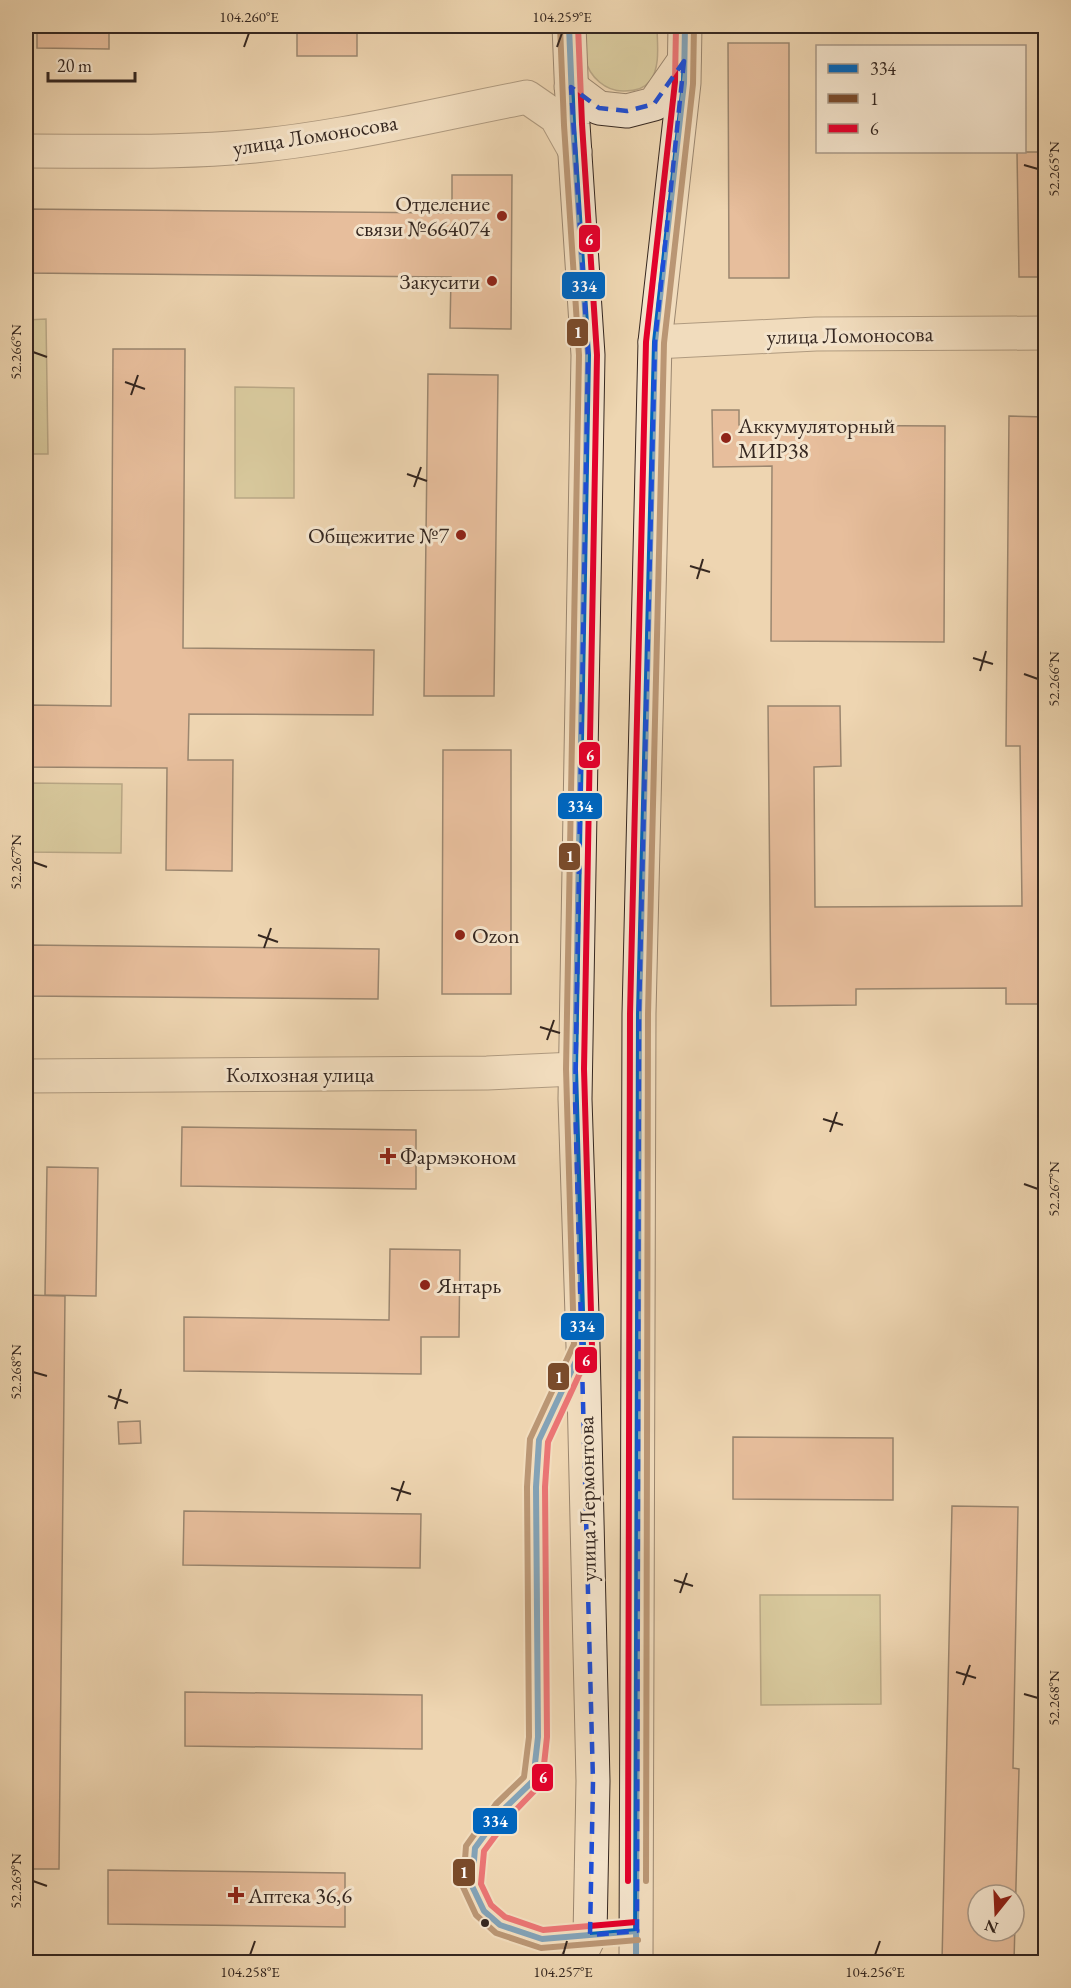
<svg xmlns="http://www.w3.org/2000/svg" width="1071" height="1988" font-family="'EB Garamond',serif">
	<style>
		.green { fill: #bebc88; stroke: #7a7254; stroke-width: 1.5 }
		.building { fill: #dda284; stroke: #352720; stroke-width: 1.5; fill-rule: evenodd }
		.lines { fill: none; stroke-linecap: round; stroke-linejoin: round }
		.street-casing { stroke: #635344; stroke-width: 35 }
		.secondary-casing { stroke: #352720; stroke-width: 35 }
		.street { stroke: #f4e4cc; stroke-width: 33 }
		.secondary { stroke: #f4e4cc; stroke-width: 33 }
		.bus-1-casing { stroke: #f4e4cc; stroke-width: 10 }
		.bus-2-casing { stroke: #f4e4cc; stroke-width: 10 }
		.bus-3-casing { stroke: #f4e4cc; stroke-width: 10 }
		.bus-1 { stroke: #0065bd; stroke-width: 6 }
		.bus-2 { stroke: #7a4b2a; stroke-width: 6 }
		.bus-3 { stroke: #e4002b; stroke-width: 6 }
		.marked { fill: none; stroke: #1d4ed8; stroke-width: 4.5; stroke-dasharray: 12 8; stroke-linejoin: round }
		.ticks { fill: none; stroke: #352720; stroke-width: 2 }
		.poi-dot { fill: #8f2418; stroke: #f4e4cc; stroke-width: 2 }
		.bus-dot { fill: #352720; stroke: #f4e4cc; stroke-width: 2 }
		.labels { text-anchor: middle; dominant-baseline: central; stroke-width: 6; stroke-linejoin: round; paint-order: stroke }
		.street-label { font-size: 22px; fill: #352720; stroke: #f4e4cc }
		.poi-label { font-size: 22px; fill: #352720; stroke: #f4e4cc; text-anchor: start }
		.line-badge { stroke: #f4e4cc; stroke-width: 2 }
		.badge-label { font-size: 16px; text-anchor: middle; font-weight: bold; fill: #fff }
		.neatline { fill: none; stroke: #352720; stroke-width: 2 }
		.ticks-label { font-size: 15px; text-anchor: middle; fill: #352720 }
	</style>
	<rect width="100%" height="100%" fill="#eed6b1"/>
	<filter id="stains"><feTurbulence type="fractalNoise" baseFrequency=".00333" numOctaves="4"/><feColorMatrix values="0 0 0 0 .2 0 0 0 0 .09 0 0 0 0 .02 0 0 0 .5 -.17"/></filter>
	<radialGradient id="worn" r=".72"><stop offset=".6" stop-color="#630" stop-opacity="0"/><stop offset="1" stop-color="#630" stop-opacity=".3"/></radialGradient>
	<g class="green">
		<path d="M 585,26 L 657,26 C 657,42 661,67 650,81 C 644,89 635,91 625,91 C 606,92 589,77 585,58 C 583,48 585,36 585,26 Z"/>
		<path d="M 46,319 L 48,454 L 26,454 L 26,320 Z"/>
		<path d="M 235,387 L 294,388 L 294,498 L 235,498 Z"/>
		<path d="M 26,783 L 122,784 L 121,853 L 26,852 Z"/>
		<path d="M 760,1595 L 880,1595 L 881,1704 L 761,1705 Z"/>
	</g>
	<g class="building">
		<path d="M 37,26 L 109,26 L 109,49 L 37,48 Z"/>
		<rect x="297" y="26" width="60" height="30"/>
		<path d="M 728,43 L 789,43 L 789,278 L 729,278 Z"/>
		<path d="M 1017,152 L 1046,152 L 1046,277 L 1019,277 Z"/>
		<path d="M 452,175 L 512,175 L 511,329 L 450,328 L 451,277 L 26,273 L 26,209 L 452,213 Z"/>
		<path d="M 113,349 L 185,349 L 183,648 L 374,650 L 373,715 L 189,714 L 188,760 L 233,760 L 232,871 L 166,870 L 167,768 L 26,767 L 26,705 L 111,706 Z"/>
		<path d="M 428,374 L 498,375 L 494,696 L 424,696 Z"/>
		<path d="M 712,410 L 739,410 L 739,425 L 945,426 L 944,642 L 771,641 L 772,466 L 713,467 Z"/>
		<path d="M 1009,416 L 1046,417 L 1046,1004 L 1006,1004 L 1006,988 L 856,989 L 856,1005 L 771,1006 L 768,706 L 840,706 L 841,766 L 814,767 L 815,907 L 1022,906 L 1020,746 L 1006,746 Z"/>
		<path d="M 443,750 L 511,750 L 511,994 L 442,994 Z"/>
		<path d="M 26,945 L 379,949 L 378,999 L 26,996 Z"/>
		<path d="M 182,1127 L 416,1130 L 416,1189 L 181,1186 Z"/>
		<path d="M 47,1167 L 98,1168 L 96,1296 L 45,1295 Z"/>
		<path d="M 390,1249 L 460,1250 L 459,1337 L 421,1337 L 421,1374 L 184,1371 L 184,1317 L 389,1320 Z"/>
		<path d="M 26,1295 L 65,1296 L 59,1869 L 26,1869 Z"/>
		<path d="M 140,1421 L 141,1443 L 119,1444 L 118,1422 Z"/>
		<path d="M 733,1437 L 893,1438 L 893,1500 L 733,1499 Z"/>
		<path d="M 952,1506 L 1018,1507 L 1013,1768 L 1019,1769 L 1014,1962 L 942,1962 ZM 978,1895 L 1014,1895 L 1014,1931 L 978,1931 Z"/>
		<path d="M 184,1511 L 421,1514 L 420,1568 L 183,1565 Z"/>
		<path d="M 185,1692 L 422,1695 L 422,1749 L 185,1746 Z"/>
		<path d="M 108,1870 L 345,1873 L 345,1927 L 108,1924 Z"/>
	</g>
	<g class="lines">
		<defs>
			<g id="street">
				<path d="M 26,151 C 94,151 163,153 231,148 C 330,141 429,116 527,97 L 556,117 L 575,151"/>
				<path d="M 655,342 L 816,334 L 1046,333"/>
				<path d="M 26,1076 L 487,1073 L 575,1069"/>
			</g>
			<g id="secondary">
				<path d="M 569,26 L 573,124 L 588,355 L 575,1099 L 583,1346 L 593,1781 L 590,1935 L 577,1962"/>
				<path d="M 571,87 L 599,108 L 627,111 L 654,104 L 684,61"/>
				<path d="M 636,1962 L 639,1014 L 655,342 L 684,83 L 685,26"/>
			</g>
		</defs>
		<use href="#street" class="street-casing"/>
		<use href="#secondary" class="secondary-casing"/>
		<use href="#street" class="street"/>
		<use href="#secondary" class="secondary"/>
		<defs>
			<g id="bus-1">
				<path d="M 569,26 L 573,124 L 588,355 L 575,1069 L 583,1346 L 539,1440 L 536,1487 L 538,1737 L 533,1781 L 503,1810 L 475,1848 L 472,1886 L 484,1911 L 500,1925 L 542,1939 L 637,1931"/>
				<path d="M 636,1962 L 639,1014 L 655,342 L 684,83 L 685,26"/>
			</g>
			<g id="bus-2">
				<path d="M 560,26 L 564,125 L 579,355 L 566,1069 L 574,1344 L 530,1439 L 527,1487 L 529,1737 L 524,1777 L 496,1804 L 466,1846 L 463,1887 L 476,1915 L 496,1933 L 541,1948 L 638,1940"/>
				<path d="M 646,1881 L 648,1014 L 664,343 L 693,84 L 694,26"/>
			</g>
			<g id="bus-3">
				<path d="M 578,26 L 582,124 L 597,355 L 584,1069 L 592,1347 L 548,1442 L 545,1487 L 547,1737 L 542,1783 L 510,1816 L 484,1851 L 481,1884 L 491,1905 L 505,1917 L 543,1930 L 636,1922"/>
				<path d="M 628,1881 L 630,1014 L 646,342 L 675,82 L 676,26"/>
			</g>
		</defs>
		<use href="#bus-1" class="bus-1-casing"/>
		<use href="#bus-2" class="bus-2-casing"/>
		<use href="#bus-3" class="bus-3-casing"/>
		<use href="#bus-1" class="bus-1"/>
		<use href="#bus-2" class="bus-2"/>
		<use href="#bus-3" class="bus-3"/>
	</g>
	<path d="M0 0H1071V1988H0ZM 684,61 L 655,342 L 639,1014 L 637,1931 L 590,1935 L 593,1781 L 575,1099 L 588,355 L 571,87 L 599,108 L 627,111 L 654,104 Z" fill="#eed6b1" fill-opacity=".55" fill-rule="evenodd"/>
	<path class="marked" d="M 684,61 L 655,342 L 639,1014 L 637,1931 L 590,1935 L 593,1781 L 575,1099 L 588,355 L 571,87 L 599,108 L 627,111 L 654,104 Z"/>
	<path class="ticks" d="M 244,47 L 249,33M 557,47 L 562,33M 1024,165 L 1038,169M 33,352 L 47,357M 125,382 L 145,389M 131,395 L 138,375M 407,474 L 427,481M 414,487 L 421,467M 690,566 L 710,572M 697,579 L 703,559M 973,658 L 993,664M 980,671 L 986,651M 1024,674 L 1038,679M 33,862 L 47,867M 258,935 L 278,942M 264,948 L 271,928M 540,1027 L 560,1033M 547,1040 L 554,1020M 823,1119 L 843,1125M 830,1132 L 837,1112M 1024,1184 L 1038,1189M 33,1372 L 47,1376M 108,1396 L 128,1403M 115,1409 L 121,1389M 391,1488 L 411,1494M 397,1501 L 404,1481M 674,1580 L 693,1586M 680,1593 L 687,1573M 956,1672 L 976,1678M 963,1685 L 970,1665M 1024,1694 L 1038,1698M 33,1881 L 47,1886M 250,1955 L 255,1941M 563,1955 L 567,1941M 875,1955 L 880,1941"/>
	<g class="poi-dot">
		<circle cx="502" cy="216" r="6"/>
		<circle cx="492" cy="281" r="6"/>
		<circle cx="726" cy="438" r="6"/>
		<circle cx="461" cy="535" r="6"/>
		<circle cx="460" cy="935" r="6"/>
		<path d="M385 1147h6v6h6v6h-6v6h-6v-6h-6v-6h6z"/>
		<circle cx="425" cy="1285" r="6"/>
		<path d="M233 1886h6v6h6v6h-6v6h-6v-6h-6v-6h6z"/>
	</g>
	<circle class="bus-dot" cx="485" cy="1923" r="5"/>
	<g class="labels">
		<g class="street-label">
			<text transform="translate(315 135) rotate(-9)">улица Ломоносова</text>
			<text transform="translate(850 335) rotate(-1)">улица Ломоносова</text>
			<text x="300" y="1074">Колхозная улица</text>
			<text transform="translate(587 1499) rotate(-91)">улица Лермонтова</text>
		</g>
		<g class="poi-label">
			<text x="490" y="203" text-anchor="end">Отделение<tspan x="490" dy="25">связи №664074</tspan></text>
			<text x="480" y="281" text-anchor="end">Закусити</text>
			<text x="738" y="425">Аккумуляторный<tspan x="738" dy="25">МИР38</tspan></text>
			<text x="449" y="535" text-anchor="end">Общежитие №7</text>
			<text x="472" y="935">Ozon</text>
			<text x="400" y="1156">Фармэконом</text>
			<text x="437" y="1285">Янтарь</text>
			<text x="248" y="1895">Аптека 36,6</text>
		</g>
	</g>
	<g class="line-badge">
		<rect x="578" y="224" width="23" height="29" rx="6" fill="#e4002b"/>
		<rect x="561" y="271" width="45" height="29" rx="6" fill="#0065bd"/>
		<rect x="566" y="318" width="23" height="29" rx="6" fill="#7a4b2a"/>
		<rect x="578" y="741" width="23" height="28" rx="6" fill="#e4002b"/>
		<rect x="557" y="792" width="46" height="28" rx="6" fill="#0065bd"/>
		<rect x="558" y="842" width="23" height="29" rx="6" fill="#7a4b2a"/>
		<rect x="560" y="1312" width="45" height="29" rx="6" fill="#0065bd"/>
		<rect x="574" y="1346" width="24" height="28" rx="6" fill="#e4002b"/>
		<rect x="547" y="1362" width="23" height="29" rx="6" fill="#7a4b2a"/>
		<rect x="531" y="1763" width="23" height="29" rx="6" fill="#e4002b"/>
		<rect x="472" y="1807" width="46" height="28" rx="6" fill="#0065bd"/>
		<rect x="452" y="1858" width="24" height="29" rx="6" fill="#7a4b2a"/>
	</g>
	<g class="badge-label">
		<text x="589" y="245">6</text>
		<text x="584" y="292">334</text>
		<text x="578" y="338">1</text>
		<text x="590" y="761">6</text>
		<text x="580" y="812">334</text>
		<text x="570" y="862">1</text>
		<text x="582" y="1332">334</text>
		<text x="586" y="1366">6</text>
		<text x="559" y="1383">1</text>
		<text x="543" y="1783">6</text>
		<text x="495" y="1827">334</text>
		<text x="464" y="1878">1</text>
	</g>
	<rect width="1071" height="1988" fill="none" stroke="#eed6b1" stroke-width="66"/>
	<rect x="816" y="45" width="210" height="108" fill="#f4e4cc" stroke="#a89887" stroke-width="1.5"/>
	<rect x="828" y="64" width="30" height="9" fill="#0065bd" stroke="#a89887" stroke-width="1.5"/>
	<text x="870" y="75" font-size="18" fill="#352720">334</text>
	<rect x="828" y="94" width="30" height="9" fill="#7a4b2a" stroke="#a89887" stroke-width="1.5"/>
	<text x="870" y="105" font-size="18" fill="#352720">1</text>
	<rect x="828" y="124" width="30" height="9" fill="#e4002b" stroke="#a89887" stroke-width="1.5"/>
	<text x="870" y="135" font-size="18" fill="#352720">6</text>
	<g transform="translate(996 1913) rotate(198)"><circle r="28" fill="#f4e4cc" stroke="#a89887" stroke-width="1.5"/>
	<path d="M0-4.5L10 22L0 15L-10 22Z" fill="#8f2418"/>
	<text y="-9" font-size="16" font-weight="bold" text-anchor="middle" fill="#352720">N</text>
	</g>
	<path d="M48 72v9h87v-9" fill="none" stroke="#352720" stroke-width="3"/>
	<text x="57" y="72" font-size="18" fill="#352720" stroke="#f4e4cc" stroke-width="4.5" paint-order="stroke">20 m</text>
	<rect x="33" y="33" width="1005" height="1922" class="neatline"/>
	<g class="ticks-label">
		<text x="249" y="22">104.260°E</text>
		<text x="562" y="22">104.259°E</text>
		<text transform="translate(1054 169) rotate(-90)" y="5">52.265°N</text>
		<text transform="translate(16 352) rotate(-90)" y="5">52.266°N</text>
		<text transform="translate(1054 679) rotate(-90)" y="5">52.266°N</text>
		<text transform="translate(16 862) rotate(-90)" y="5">52.267°N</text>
		<text transform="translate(1054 1189) rotate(-90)" y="5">52.267°N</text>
		<text transform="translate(16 1372) rotate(-90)" y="5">52.268°N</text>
		<text transform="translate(1054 1698) rotate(-90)" y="5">52.268°N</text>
		<text transform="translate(16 1881) rotate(-90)" y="5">52.269°N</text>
		<text x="250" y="1977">104.258°E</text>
		<text x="563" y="1977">104.257°E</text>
		<text x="875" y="1977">104.256°E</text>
	</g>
	<rect width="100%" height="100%" filter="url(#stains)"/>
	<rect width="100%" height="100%" fill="url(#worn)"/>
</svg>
